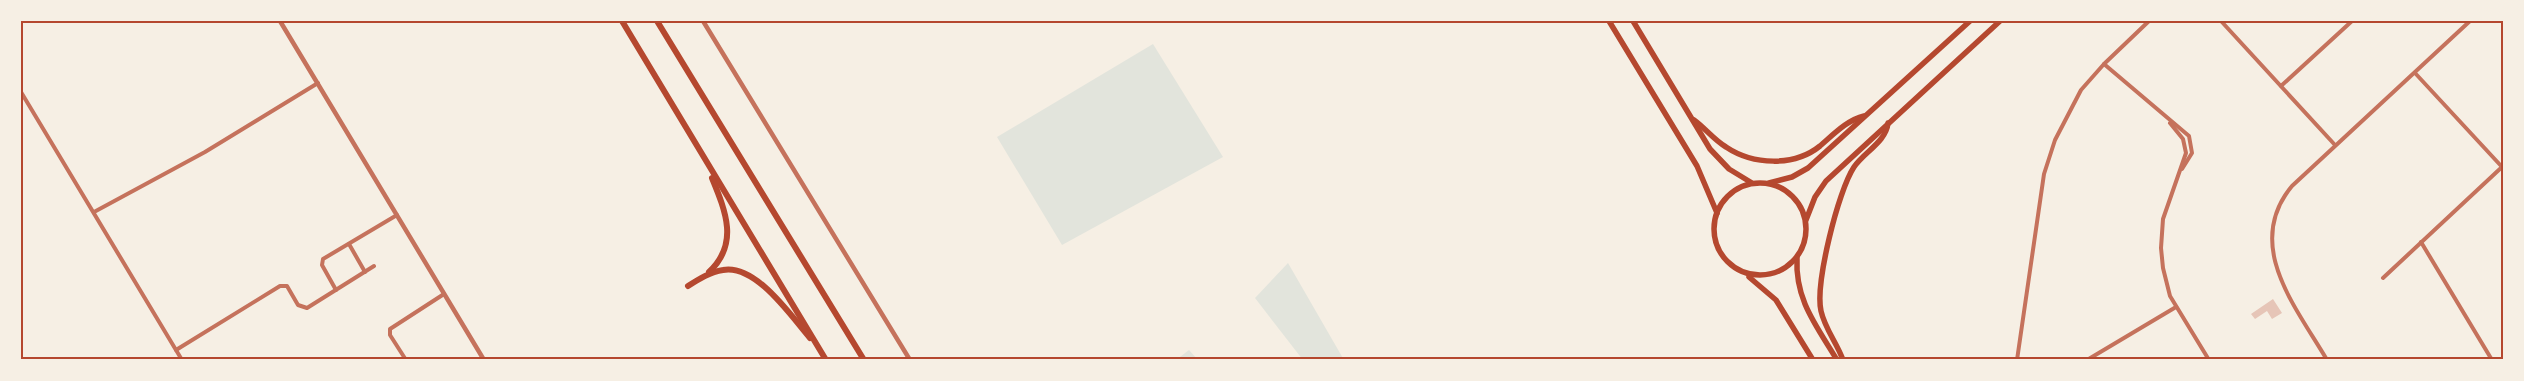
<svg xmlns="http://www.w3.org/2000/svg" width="2524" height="381" font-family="'DM Sans',sans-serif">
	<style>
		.green { fill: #e2e4dc }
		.building { fill: #e6c5b7 }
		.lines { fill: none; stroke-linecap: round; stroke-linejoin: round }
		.minor { stroke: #c5725c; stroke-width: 4 }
		.tertiary { stroke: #c5725c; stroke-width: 4.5 }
		.primary { stroke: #b5482f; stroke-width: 5.5 }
		.motorway { stroke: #b5482f; stroke-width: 6 }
		.neatline { fill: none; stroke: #b5482f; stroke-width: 2 }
	</style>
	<rect width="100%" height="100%" fill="#f6efe4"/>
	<g class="green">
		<path d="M 1153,44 L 1223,157 L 1062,245 L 997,137 Z"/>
		<path d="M 1288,263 L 1344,360 L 1303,360 L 1255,298 Z"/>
		<path d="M 1189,350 L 1198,360 L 1176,360 Z"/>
	</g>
	<path class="building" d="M 2273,299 L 2282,313 L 2272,319 L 2267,311 L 2255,319 L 2251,314 Z"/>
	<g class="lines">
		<g class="minor">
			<path d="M 2221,21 L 2335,145"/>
			<path d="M 2104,64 L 2189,136 L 2192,153 L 2182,169"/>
			<path d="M 2415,73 L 2503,168"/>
			<path d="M 2281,86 L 2352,21"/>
			<path d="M 21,92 L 182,360"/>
			<path d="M 2170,123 L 2183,139 L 2186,153 L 2163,219 L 2161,248 L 2163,268 L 2170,296 L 2209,360"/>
			<path d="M 94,212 L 205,152 L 318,83"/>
			<path d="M 2421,242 L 2492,360"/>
			<path d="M 349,244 L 365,272"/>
			<path d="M 2383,278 L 2502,167"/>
			<path d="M 336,290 L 322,265 L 323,259 L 397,215"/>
			<path d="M 176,350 L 280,286 L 287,286 L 298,305 L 307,308 L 374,266"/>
			<path d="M 406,360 L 390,335 L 390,329 L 444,294"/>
			<path d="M 2017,360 L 2044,174 L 2055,140 L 2081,90 L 2104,64 L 2149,21"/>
			<path d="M 2087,360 L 2176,307"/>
			<path d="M 2327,360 C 2296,307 2243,245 2292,186 L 2470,21"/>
		</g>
		<g class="tertiary">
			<path d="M 280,21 L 484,360"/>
			<path d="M 703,21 L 910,360"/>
		</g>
		<g class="primary">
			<path d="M 1609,21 L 1697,166 L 1717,213"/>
			<path d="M 1633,21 L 1710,149 L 1729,169 L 1752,183"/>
			<path d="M 1694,120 C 1705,128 1714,140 1726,147 C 1753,165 1794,167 1820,146 C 1833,135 1847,120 1864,116"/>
			<circle cx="1760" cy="229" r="46"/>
			<path d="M 1769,183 L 1792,177 L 1808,168 L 1970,21"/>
			<path d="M 1806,220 L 1815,197 L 1826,181 L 2000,21"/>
			<path d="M 1797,258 C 1795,300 1816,325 1837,360"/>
			<path d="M 1749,277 L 1776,300 L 1813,360"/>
			<path d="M 1843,360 C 1837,343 1825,329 1821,311 C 1815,284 1838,191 1854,167 C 1864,152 1886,142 1888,123"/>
		</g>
		<g class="motorway">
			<path d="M 622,21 L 826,360"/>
			<path d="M 657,21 L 864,360"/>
			<path d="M 709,272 C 739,244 726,212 712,178"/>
			<path d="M 688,286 C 699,279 710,272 723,270 C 756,264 791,316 810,338"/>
		</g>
	</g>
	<rect width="2524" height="381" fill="none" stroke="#f6efe4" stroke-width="45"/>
	<rect x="22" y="22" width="2480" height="336" class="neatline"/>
</svg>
